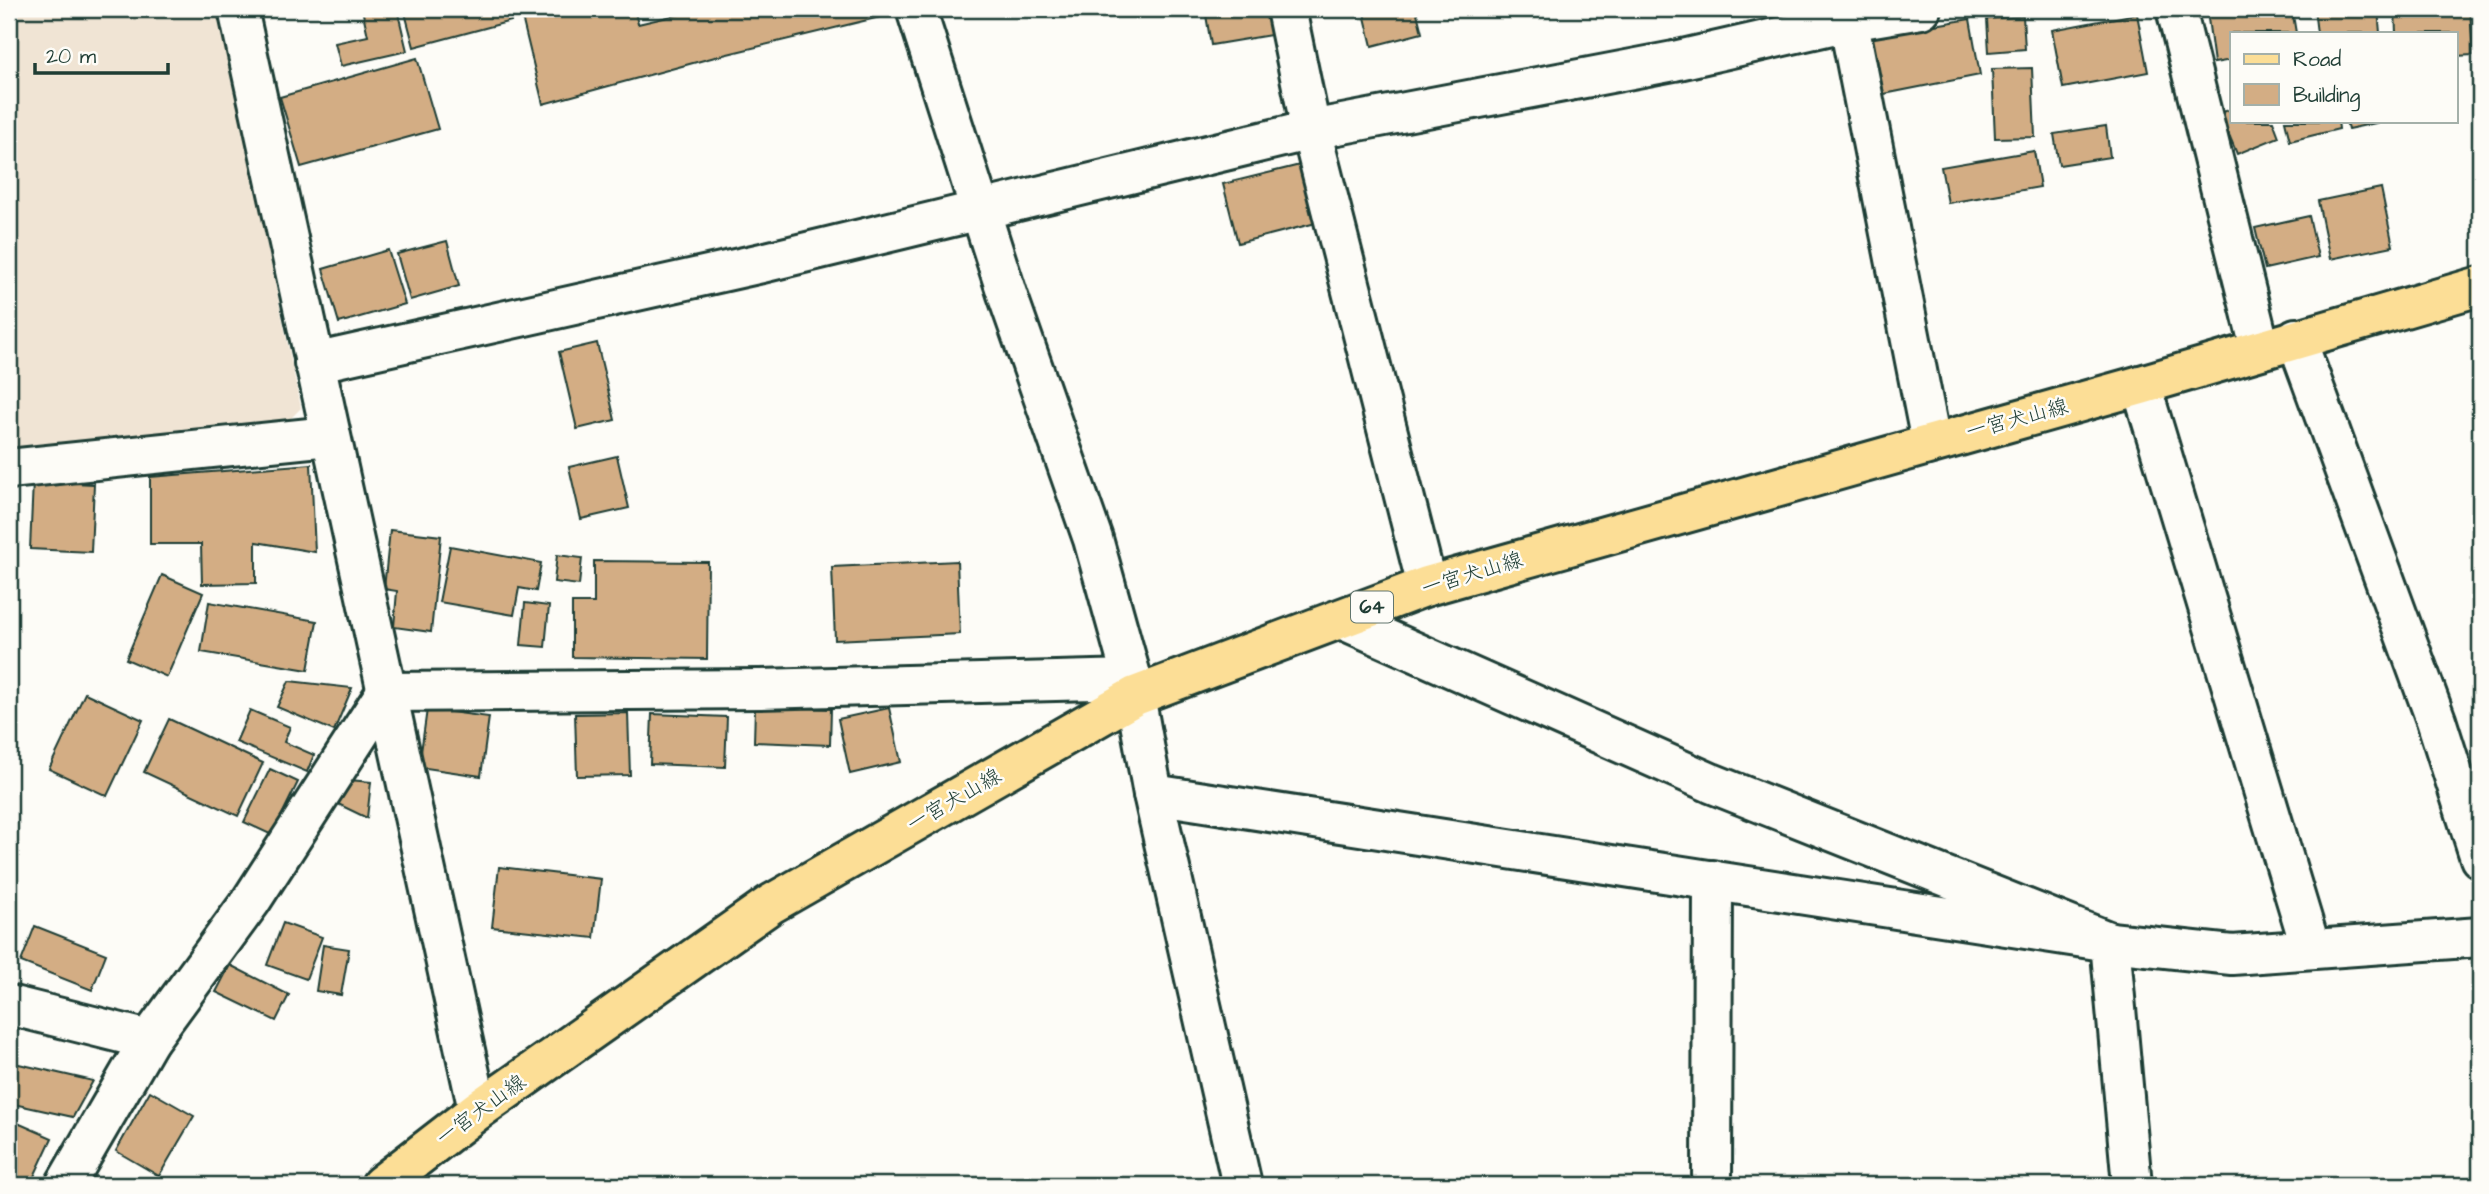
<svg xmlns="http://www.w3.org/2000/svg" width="2489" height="1194" font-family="'Architects Daughter','Klee One',sans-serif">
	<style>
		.built { fill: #f0e4d4 }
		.building { fill: #d3ad84; stroke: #1f3d34; stroke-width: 2 }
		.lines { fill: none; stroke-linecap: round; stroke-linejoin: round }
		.minor-casing { stroke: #1f3d34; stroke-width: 44 }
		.primary-casing { stroke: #1f3d34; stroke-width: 44 }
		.minor { stroke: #fdfcf7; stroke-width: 38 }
		.primary { stroke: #fcde96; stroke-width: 38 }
		.labels { text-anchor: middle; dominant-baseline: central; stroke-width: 5; stroke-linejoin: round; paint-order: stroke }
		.shield { fill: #fdfcf7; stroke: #62766e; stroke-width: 2 }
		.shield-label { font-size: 19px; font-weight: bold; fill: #1f3d34 }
		.street-label { font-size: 21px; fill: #1f3d34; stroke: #fdfcf7 }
	</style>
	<rect width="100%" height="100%" fill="#fdfcf7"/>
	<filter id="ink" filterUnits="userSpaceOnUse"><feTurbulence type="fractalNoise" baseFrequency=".0143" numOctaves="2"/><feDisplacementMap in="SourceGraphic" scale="14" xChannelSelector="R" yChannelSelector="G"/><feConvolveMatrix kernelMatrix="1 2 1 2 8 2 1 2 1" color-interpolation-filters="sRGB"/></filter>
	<g filter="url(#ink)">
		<path class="built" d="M 9,9 L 218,9 L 301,408 L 285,424 L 9,459 Z"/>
		<g class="building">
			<path d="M 362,9 L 397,9 L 407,51 L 341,66 L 335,43 L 368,36 Z"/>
			<path d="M 404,9 L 508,9 L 511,21 L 414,47 Z"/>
			<path d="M 520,9 L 634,9 L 638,24 L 702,9 L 877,9 L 880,17 L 715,57 L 543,104 Z"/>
			<path d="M 1205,9 L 1266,9 L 1271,35 L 1211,45 Z"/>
			<path d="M 1363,9 L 1416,9 L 1422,33 L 1372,46 Z"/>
			<path d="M 2220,9 L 2292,9 L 2296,33 L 2232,33 L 2232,60 L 2214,63 L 2207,11 Z"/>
			<path d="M 2314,9 L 2378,9 L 2380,33 L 2317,33 Z"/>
			<path d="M 2395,9 L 2470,9 L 2473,55 L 2456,56 L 2456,33 L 2396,33 Z"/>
			<path d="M 2137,14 L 2148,72 L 2063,88 L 2052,30 Z"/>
			<path d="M 2023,16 L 2025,49 L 1989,52 L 1987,19 Z"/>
			<path d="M 1970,19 L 1980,75 L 1884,94 L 1871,36 Z"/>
			<path d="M 417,58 L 438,129 L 301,167 L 280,97 Z"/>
			<path d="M 2032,68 L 2035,137 L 1995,138 L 1992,69 Z"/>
			<path d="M 2232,109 L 2232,121 L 2273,121 L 2279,137 L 2237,154 L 2220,113 Z"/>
			<path d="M 2285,121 L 2338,121 L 2339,129 L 2290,141 Z"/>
			<path d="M 2346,121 L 2385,121 L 2348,129 Z"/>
			<path d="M 2106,126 L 2110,157 L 2059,165 L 2054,134 Z"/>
			<path d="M 2034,151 L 2040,187 L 1948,203 L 1941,167 Z"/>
			<path d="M 1300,165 L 1316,223 L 1238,243 L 1223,184 Z"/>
			<path d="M 2381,188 L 2393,246 L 2330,259 L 2318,201 Z"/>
			<path d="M 2309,216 L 2318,257 L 2265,269 L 2255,228 Z"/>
			<path d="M 447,241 L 459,286 L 410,300 L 397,254 Z"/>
			<path d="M 388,250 L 405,304 L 339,323 L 323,269 Z"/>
			<path d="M 597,343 L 615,420 L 577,429 L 559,352 Z"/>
			<path d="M 617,456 L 629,508 L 581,519 L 569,467 Z"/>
			<path d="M 311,464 L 315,552 L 256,542 L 256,583 L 202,584 L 201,544 L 150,544 L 150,477 Z"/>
			<path d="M 33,481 L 94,484 L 91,552 L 30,549 Z"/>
			<path d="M 390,530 L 441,536 L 431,632 L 394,627 L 397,591 L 384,589 Z"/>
			<path d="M 450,546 L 541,563 L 536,591 L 519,588 L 514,615 L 439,602 Z"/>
			<path d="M 557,555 L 582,558 L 579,585 L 554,582 Z"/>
			<path d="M 594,561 L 708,562 L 707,659 L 572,657 L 572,603 L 594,603 Z"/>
			<path d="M 957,561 L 960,634 L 835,640 L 832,567 Z"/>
			<path d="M 162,575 L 203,593 L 167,677 L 126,659 Z"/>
			<path d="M 209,602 L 317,621 L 308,670 L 201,652 Z"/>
			<path d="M 525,603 L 549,606 L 545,647 L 521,645 Z"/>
			<path d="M 289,681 L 352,688 L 334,731 L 277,707 Z"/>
			<path d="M 85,693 L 143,720 L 107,796 L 49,769 Z"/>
			<path d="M 755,707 L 831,709 L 830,745 L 754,742 Z"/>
			<path d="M 889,708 L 901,762 L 850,774 L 838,719 Z"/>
			<path d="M 427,709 L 489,717 L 481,776 L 419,767 Z"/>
			<path d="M 250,710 L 290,727 L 284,742 L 314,755 L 307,772 L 236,742 Z"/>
			<path d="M 628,713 L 630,775 L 577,776 L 575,714 Z"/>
			<path d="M 652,714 L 727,717 L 725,767 L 650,764 Z"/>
			<path d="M 169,719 L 263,763 L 238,816 L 144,772 Z"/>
			<path d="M 270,769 L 298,782 L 272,835 L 244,822 Z"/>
			<path d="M 349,780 L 371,782 L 367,818 L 338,804 Z"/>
			<path d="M 499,867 L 601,879 L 594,938 L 492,927 Z"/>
			<path d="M 283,923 L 322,937 L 306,979 L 267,965 Z"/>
			<path d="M 35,926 L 106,954 L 92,990 L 21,962 Z"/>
			<path d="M 323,945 L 349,949 L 341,995 L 316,991 Z"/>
			<path d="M 230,965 L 289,995 L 276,1021 L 216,992 Z"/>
			<path d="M 10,1062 L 93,1081 L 73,1117 L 9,1103 Z"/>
			<path d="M 150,1091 L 194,1116 L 159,1176 L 116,1151 Z"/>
			<path d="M 13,1121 L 52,1138 L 30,1185 L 9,1185 L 9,1129 Z"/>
		</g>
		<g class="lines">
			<defs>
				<g id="minor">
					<path d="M 238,9 L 478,1110"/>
					<path d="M 916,9 L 1007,294 L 1093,539 L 1132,679 L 1153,794 L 1242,1185"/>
					<path d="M 1286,9 L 1311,130 L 1427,586"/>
					<path d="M 1846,9 L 1931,442"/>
					<path d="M 2176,9 L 2260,348"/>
					<path d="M 2296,338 L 2436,720 L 2480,858"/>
					<path d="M 314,363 L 762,263 L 1311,130 L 1674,61 L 1849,21 L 1921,9"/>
					<path d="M 2141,385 L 2311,949"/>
					<path d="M 9,469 L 329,436"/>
					<path d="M 1341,619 L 1711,783 L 2110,942 L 2132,1185"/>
					<path d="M 1153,794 L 2110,942 L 2232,955 L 2480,937"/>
					<path d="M 9,1005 L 149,1040"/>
					<path d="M 65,1185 L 149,1040 L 251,901 L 386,692 L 760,689 L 1132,679"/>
					<path d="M 1712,1185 L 1713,880"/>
				</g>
				<path id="primary" d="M 381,1185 L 478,1110 L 771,904 L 1135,696 L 1427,586 L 2141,385 L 2480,286"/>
			</defs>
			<use href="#minor" class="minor-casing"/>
			<use href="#primary" class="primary-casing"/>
			<use href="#minor" class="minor"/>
			<use href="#primary" class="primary"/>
		</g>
	</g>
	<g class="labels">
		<rect class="shield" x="1351" y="591.5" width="42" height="31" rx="5"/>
		<g class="shield-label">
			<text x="1372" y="607">64</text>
		</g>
		<g class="street-label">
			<text transform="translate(2017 419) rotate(-15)">一宮犬山線</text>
			<text transform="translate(1472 574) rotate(-17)">一宮犬山線</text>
			<text transform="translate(954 800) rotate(-30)">一宮犬山線</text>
			<text transform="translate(481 1110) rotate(-36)">一宮犬山線</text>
		</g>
	</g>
	<rect width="2489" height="1194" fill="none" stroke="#fdfcf7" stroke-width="35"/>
	<rect x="18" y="18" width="2454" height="1159" fill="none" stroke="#1f3d34" stroke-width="2.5" filter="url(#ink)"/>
	<rect x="2230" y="32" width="228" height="91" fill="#fdfcf7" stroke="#a4b0a9" stroke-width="2"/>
	<rect x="2244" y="54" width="35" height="10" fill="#fcde96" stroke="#a4b0a9" stroke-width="2"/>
	<text x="2293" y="66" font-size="21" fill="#1f3d34">Road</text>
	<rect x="2244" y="84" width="35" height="21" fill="#d3ad84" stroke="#a4b0a9" stroke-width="2"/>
	<text x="2293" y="102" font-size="21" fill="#1f3d34">Building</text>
	<path d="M35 63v10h133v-10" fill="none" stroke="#1f3d34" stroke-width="3.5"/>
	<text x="46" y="63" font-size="21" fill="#1f3d34" stroke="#fdfcf7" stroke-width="5" paint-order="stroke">20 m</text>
</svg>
